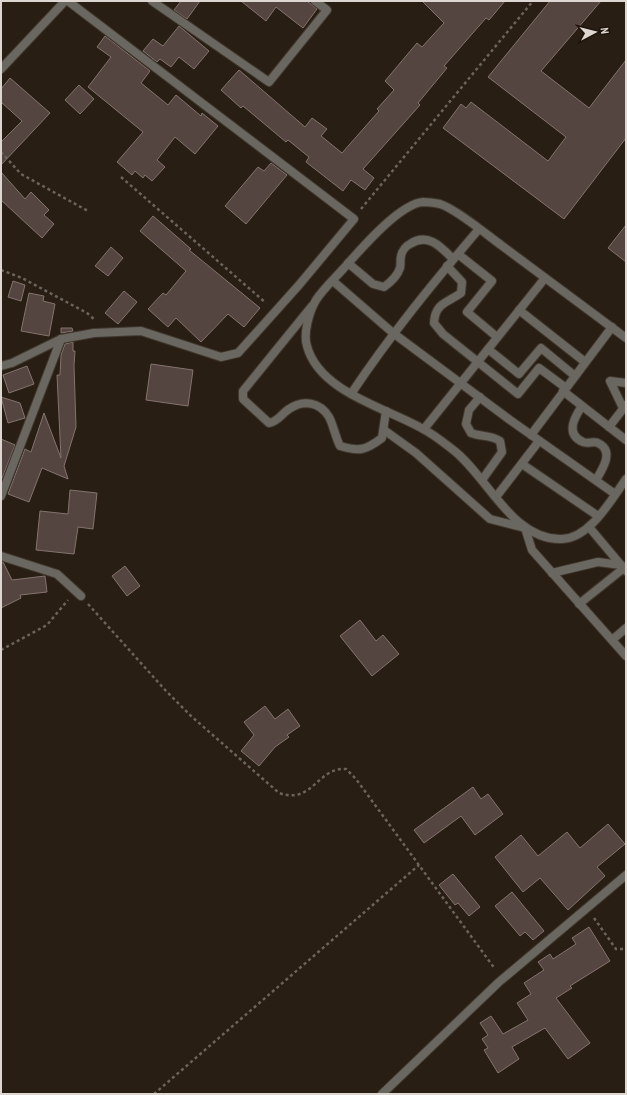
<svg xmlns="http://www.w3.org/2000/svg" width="627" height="1095" font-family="'PT Sans Narrow',sans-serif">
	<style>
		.building { fill: #554540; stroke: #84736e }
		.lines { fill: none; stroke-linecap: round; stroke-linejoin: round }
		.service-casing { stroke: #41382e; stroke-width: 10 }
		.minor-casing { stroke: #41382e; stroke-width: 10 }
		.path { stroke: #6c635b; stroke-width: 2.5; stroke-dasharray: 3 3; stroke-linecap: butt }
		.service { stroke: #6a6761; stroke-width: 8 }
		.minor { stroke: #6a6761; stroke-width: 8 }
	</style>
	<rect width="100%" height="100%" fill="#281e14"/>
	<g class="building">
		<path d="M 181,1 L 200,1 L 187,19 L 174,10 Z"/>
		<path d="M 241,1 L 307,1 L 317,9 L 303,28 L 276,7 L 266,21 Z"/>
		<path d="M 422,1 L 505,1 L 489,20 L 486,18 L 444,66 L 447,68 L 418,103 L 420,105 L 363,169 L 374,178 L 365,190 L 351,180 L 343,191 L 306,162 L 309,157 L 288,140 L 286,142 L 243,106 L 241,108 L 221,90 L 239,70 L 305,127 L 312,118 L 327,129 L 321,136 L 342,153 L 379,111 L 377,109 L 394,90 L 385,81 L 417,43 L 422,47 L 444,23 Z"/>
		<path d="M 550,1 L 601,1 L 541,71 L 589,108 L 626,60 L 626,138 L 564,219 L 443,128 L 461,104 L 466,108 L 471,102 L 548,161 L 566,137 L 488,77 Z"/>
		<path d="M 179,26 L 209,51 L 194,69 L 179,57 L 171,67 L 160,59 L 157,62 L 143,51 L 153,39 L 163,46 Z"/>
		<path d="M 105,36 L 150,71 L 141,83 L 168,105 L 176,95 L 201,116 L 202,113 L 218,126 L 195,154 L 175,137 L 157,160 L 165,167 L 152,181 L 145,175 L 143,178 L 135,171 L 132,175 L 117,162 L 143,132 L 88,87 L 111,57 L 97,47 Z"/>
		<path d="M 10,78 L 50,113 L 1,165 L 1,142 L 22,121 L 1,102 L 1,89 Z"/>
		<path d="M 79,85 L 94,99 L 80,114 L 65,100 Z"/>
		<path d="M 271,163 L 287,175 L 246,224 L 225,206 L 258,167 L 264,171 Z"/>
		<path d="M 1,172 L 25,199 L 31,192 L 49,210 L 44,215 L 54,224 L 42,238 L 1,200 Z"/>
		<path d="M 153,216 L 191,249 L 189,250 L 260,308 L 244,327 L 228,314 L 201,342 L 176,318 L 168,327 L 148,309 L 163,293 L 166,295 L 186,271 L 140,231 Z"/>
		<path d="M 626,225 L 626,262 L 608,248 Z"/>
		<path d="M 111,247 L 123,258 L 108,276 L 95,266 Z"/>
		<path d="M 13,281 L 25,285 L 21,301 L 8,297 Z"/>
		<path d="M 124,291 L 137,302 L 118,324 L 105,313 Z"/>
		<path d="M 29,293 L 44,296 L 43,301 L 55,304 L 49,336 L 21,331 Z"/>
		<path d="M 61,328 L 72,328 L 73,331 L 61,333 Z"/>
		<path d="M 73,342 L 73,351 L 75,351 L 74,365 L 76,427 L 64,466 L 68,479 L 42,468 L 29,502 L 8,494 L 25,449 L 31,452 L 44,413 L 61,458 L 57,375 L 60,375 L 61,355 L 65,344 Z"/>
		<path d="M 151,364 L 193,370 L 188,406 L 146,400 Z"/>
		<path d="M 27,366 L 34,384 L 9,393 L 3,375 Z"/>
		<path d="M 1,397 L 20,403 L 25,418 L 8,423 Z"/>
		<path d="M 1,439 L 15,445 L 1,481 Z"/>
		<path d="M 70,490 L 97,493 L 93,529 L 78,527 L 74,554 L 36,550 L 40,511 L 68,514 Z"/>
		<path d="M 1,562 L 3,562 L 12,580 L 45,576 L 47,592 L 20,595 L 21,598 L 1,608 Z"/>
		<path d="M 125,566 L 140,586 L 127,596 L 112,576 Z"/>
		<path d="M 360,620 L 376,641 L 383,635 L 399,654 L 372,676 L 340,636 Z"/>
		<path d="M 265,706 L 275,719 L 288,709 L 300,726 L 287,735 L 289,737 L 275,747 L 259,766 L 241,751 L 254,735 L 244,722 Z"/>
		<path d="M 473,787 L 481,799 L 488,794 L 503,814 L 475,835 L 461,816 L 424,843 L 414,830 Z"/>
		<path d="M 608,824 L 625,844 L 597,867 L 605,876 L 568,910 L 540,878 L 523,892 L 495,857 L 521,835 L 538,856 L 567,832 L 580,848 Z"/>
		<path d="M 453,874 L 480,907 L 469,916 L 458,903 L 455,905 L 439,885 Z"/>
		<path d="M 512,892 L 544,931 L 533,940 L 525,932 L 520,936 L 495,906 Z"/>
		<path d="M 589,927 L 610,961 L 570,986 L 572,988 L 556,998 L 590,1043 L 568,1059 L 545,1028 L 512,1047 L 519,1059 L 498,1073 L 484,1050 L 488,1048 L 482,1039 L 488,1035 L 480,1023 L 491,1016 L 503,1034 L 528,1020 L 517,1003 L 531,994 L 524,983 L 544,970 L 538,962 L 550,954 L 553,959 L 576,944 L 572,938 Z"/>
	</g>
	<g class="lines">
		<defs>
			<g id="service">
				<path d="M 458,254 L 492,281 L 467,312 L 497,337"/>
				<path d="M 348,263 L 373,284 L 384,287 C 391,282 397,277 400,268 C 401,264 400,260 401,256 C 402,251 406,246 410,244 C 428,232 441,247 453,259"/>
				<path d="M 447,266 L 462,282 L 461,293 C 447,303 435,303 434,323 L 443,334 L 518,394 L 539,368 L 566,388"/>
				<path d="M 333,281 L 393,333 L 510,420 L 615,494"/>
				<path d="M 312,306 L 243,391 L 243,399 L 269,423 C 279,421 281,414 289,409 C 303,399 320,402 329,417 C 333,424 335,436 340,446 C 360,452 366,450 382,438 L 386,411"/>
				<path d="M 519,310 L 585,362"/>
				<path d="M 626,338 C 584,307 543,276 501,245 C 486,234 456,209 440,204 C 435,203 427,202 423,202 C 399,204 360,250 344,268 C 335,278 323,289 316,300 C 309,312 303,334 307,346 C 319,392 387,408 423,429 C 433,434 443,442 452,449 C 487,475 512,541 562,539 C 590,538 611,500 626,479"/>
				<path d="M 488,349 L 519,374 L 541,348 L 575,376"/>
				<path d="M 563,391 L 626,440"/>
				<path d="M 351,394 C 391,334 433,283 479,229"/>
				<path d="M 480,397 L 469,410 L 466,424 L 471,433 C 482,437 491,435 500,441 L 502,452 L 482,480"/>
				<path d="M 582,406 C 574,418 565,434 583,442 C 587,444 594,441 598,443 C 615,451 602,470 596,480"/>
				<path d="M 623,408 L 610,381 L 626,383"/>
				<path d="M 609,427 L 626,405"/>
				<path d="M 424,429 L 545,278"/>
				<path d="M 384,430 L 416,453 L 490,519 L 525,528 L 532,550 L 626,656"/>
				<path d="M 531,435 L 612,327"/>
				<path d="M 522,464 L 598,516"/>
				<path d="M 496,497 L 539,441"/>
				<path d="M 589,527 L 626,571"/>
				<path d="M 552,573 L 598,562 L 621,565"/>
				<path d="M 579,604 L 624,568"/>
				<path d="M 612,640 L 626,628"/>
			</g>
			<g id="minor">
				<path d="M 152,1 L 269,82 L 327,10 L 315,1"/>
				<path d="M 1,69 L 65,1"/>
				<path d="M 1,366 L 12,363 L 61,339 L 94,333 L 141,331 L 221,357 L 238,353 L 299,285 L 354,219 L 68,1"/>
				<path d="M 1,496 L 61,339"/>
				<path d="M 1,556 L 57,574 L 81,596"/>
				<path d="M 382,1094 L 499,982 L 626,875"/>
			</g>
		</defs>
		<use href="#service" class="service-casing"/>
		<use href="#minor" class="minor-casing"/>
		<g class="path">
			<path d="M 1,152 L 21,174 L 88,211"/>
			<path d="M 121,177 L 266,303"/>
			<path d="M 361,209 L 533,1"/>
			<path d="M 1,270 L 22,278 L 87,313 L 95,320"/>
			<path d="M 88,604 L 166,691 L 191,716 L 279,793 C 313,805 317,767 346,769 L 356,779 L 495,969"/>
			<path d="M 1,650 L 47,625 L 68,600"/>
			<path d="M 594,918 L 616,949 L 626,949"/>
			<path d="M 154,1094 L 419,865"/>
		</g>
		<use href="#service" class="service"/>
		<use href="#minor" class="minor"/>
	</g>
	<rect width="627" height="1095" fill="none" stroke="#ded7d1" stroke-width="4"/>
	<g transform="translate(595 32) rotate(83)" stroke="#1e140c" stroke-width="3" paint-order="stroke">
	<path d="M0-3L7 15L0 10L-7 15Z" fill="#ded7d1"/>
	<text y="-6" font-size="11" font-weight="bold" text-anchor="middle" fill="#ded7d1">N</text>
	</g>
</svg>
